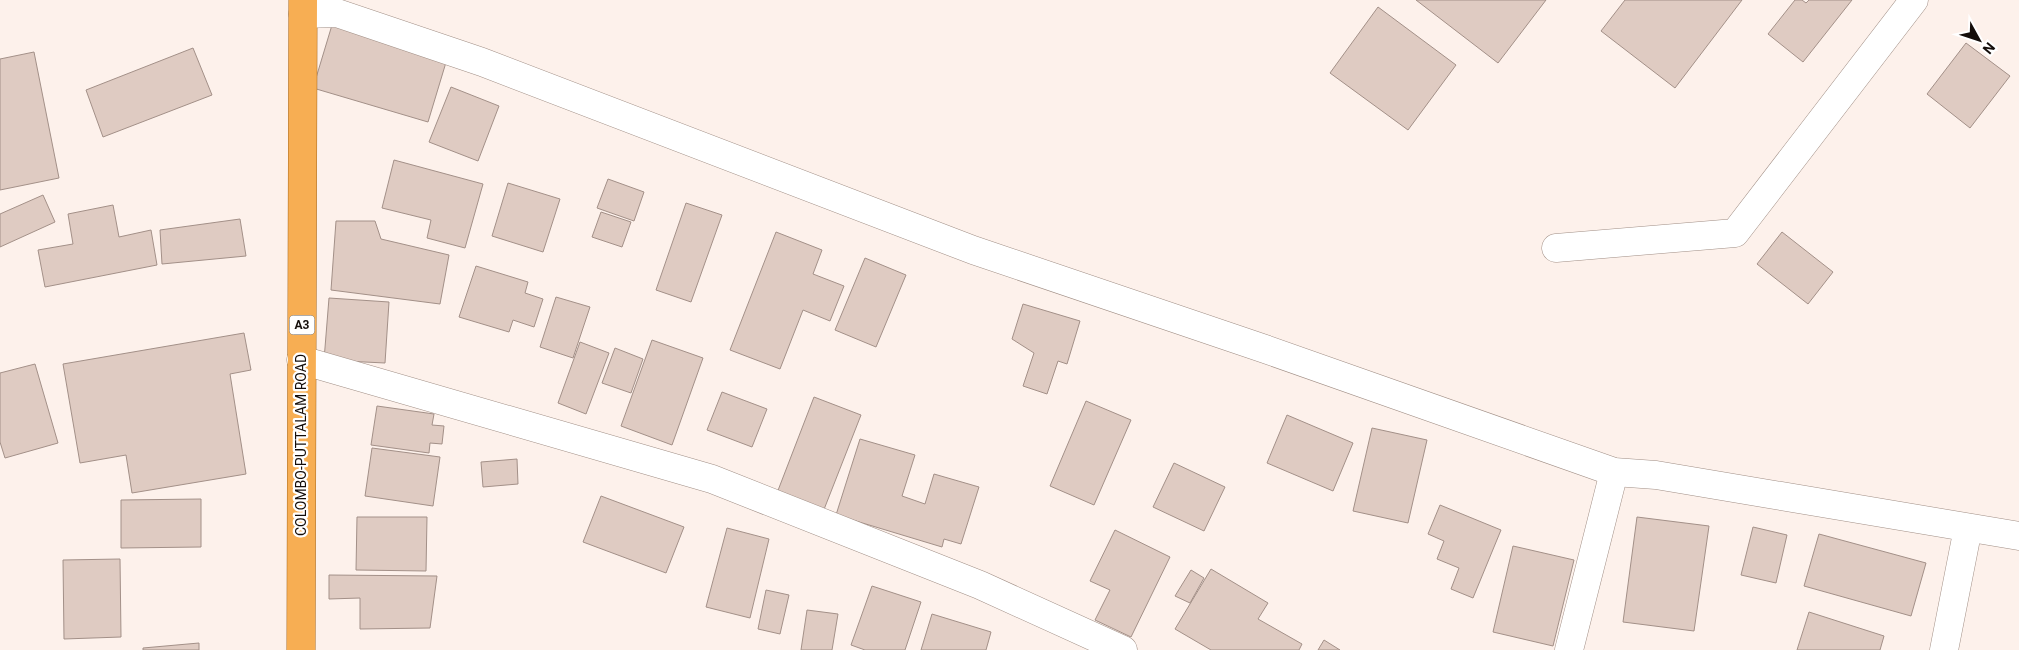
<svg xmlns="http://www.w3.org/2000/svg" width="2019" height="650" font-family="Roboto,sans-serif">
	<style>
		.building { fill: #dfcbc2; stroke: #a39088 }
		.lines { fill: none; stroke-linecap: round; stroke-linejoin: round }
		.minor-casing { stroke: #a18f86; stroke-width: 29 }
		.trunk-casing { stroke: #a6681e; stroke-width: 29 }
		.minor { stroke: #fff; stroke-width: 28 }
		.trunk { stroke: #f7ae53; stroke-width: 28 }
		.labels { text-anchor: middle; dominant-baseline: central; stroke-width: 4.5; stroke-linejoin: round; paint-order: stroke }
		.shield { fill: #fff; stroke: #5a5654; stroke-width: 1 }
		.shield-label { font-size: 12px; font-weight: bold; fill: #140d0a }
		.street-label { font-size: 14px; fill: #140d0a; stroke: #fff }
	</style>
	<rect width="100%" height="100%" fill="#fdf1eb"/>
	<g class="building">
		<path d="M 1416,0 L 1546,0 L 1498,63 Z"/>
		<path d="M 1625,0 L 1742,0 L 1675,88 L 1601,31 Z"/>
		<path d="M 1795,0 L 1802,0 L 1806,3 L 1809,0 L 1852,0 L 1803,62 L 1768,34 Z"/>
		<path d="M 1378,7 L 1456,65 L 1408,130 L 1330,73 Z"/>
		<path d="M 332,25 L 447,59 L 428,122 L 313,88 Z"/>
		<path d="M 1966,43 L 2010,76 L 1970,128 L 1927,94 Z"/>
		<path d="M 193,48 L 212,95 L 103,137 L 86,90 Z"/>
		<path d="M 34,52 L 59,178 L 0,190 L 0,59 Z"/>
		<path d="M 451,87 L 499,106 L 478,161 L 429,142 Z"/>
		<path d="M 394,160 L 483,184 L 465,248 L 427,238 L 431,220 L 382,208 Z"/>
		<path d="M 608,179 L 644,192 L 634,221 L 597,208 Z"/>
		<path d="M 508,183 L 560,199 L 543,252 L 492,236 Z"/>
		<path d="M 43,195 L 55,222 L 0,247 L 0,214 Z"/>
		<path d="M 686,203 L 722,215 L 691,302 L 656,290 Z"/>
		<path d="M 113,205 L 119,237 L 151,230 L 157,265 L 45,287 L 38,250 L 73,244 L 68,214 Z"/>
		<path d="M 601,212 L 631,222 L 622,247 L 592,237 Z"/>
		<path d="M 240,219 L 246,256 L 162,264 L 160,230 Z"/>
		<path d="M 336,221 L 375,221 L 381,239 L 449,255 L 440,304 L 331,290 Z"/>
		<path d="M 776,232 L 822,250 L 813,274 L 844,286 L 830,321 L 803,310 L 780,369 L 730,350 Z"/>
		<path d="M 1782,232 L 1833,272 L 1808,304 L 1757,264 Z"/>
		<path d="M 865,258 L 906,275 L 876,347 L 835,330 Z"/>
		<path d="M 476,266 L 528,282 L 525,293 L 543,299 L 534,327 L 513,320 L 509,332 L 459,317 Z"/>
		<path d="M 556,297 L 590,307 L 573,358 L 540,347 Z"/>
		<path d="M 329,298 L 389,302 L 385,363 L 324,360 Z"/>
		<path d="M 1023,304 L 1080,321 L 1067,364 L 1058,361 L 1047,394 L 1023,386 L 1034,353 L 1012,339 Z"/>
		<path d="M 244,333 L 251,370 L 230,374 L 246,474 L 132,493 L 126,455 L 80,463 L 63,364 Z"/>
		<path d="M 652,340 L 703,358 L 672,445 L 621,426 Z"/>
		<path d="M 580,342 L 609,353 L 586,414 L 558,403 Z"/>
		<path d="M 615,348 L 643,359 L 631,393 L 602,383 Z"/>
		<path d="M 35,364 L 58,443 L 5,458 L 0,442 L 0,373 Z"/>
		<path d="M 722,392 L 767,409 L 752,447 L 707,430 Z"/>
		<path d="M 814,397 L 861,415 L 823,512 L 777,493 Z"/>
		<path d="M 1086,401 L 1131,420 L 1094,505 L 1050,486 Z"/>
		<path d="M 377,406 L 434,414 L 432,425 L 444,426 L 442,444 L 430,443 L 429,453 L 371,445 Z"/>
		<path d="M 1287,415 L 1353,443 L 1333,491 L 1267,463 Z"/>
		<path d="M 1372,428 L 1427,440 L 1408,523 L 1353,511 Z"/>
		<path d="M 860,439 L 915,455 L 902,496 L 925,504 L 934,474 L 979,487 L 961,544 L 944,539 L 942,547 L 836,515 Z"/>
		<path d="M 372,448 L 440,457 L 433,506 L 365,496 Z"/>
		<path d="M 517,459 L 518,484 L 483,487 L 481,462 Z"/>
		<path d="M 1174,463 L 1225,487 L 1204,531 L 1153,507 Z"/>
		<path d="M 601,496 L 684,527 L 666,573 L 583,542 Z"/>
		<path d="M 201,499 L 201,547 L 121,548 L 121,500 Z"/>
		<path d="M 1440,505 L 1501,530 L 1473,598 L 1451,589 L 1459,568 L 1437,559 L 1444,541 L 1428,534 Z"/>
		<path d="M 357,517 L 427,517 L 426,571 L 356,570 Z"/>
		<path d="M 1637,517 L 1709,526 L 1694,631 L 1623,622 Z"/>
		<path d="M 1753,527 L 1787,535 L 1776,583 L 1741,575 Z"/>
		<path d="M 727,528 L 769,539 L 750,618 L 706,607 Z"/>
		<path d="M 1115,530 L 1170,557 L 1131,637 L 1095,620 L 1110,590 L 1090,581 Z"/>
		<path d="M 1819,534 L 1926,563 L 1911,616 L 1804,586 Z"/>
		<path d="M 1513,546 L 1574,560 L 1553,646 L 1493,632 Z"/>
		<path d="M 120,559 L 121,637 L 64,639 L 63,560 Z"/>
		<path d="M 1211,569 L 1268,603 L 1258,619 L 1302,644 L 1299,650 L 1211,650 L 1175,629 Z"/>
		<path d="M 1191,570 L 1204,578 L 1190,603 L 1175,596 Z"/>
		<path d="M 329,575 L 437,576 L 430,628 L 360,629 L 360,598 L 329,599 Z"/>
		<path d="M 872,586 L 921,602 L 905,650 L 865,650 L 851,645 Z"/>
		<path d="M 766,590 L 789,595 L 780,634 L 758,629 Z"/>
		<path d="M 807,610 L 838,614 L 832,650 L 801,650 Z"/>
		<path d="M 1809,612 L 1884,636 L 1880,650 L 1797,650 Z"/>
		<path d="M 932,614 L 991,632 L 986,650 L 921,650 Z"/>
		<path d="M 1324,640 L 1340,650 L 1318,650 Z"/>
		<path d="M 199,643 L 199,650 L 143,650 L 143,648 Z"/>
	</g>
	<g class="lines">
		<defs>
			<g id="minor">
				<path d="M 303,14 L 337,13 L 482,62 L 973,250 L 1265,349 L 1614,472 L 1656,475 L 2019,536"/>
				<path d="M 1556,248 L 1735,233 L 1914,0"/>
				<path d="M 301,360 L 712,479 L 980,585 L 1123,650"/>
				<path d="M 1569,650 L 1614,472"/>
				<path d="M 1944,650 L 1968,528"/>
			</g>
			<path id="trunk" d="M 301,650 L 303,0"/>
		</defs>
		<use href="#minor" class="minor-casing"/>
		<use href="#trunk" class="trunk-casing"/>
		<use href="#minor" class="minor"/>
		<use href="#trunk" class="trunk"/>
	</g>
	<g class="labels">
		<rect class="shield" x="289.5" y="315.5" width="25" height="19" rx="4"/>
		<g class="shield-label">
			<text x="302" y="325">A3</text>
		</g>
		<g class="street-label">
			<text transform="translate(301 445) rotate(-90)">COLOMBO-PUTTALAM ROAD</text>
		</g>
	</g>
	<g transform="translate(1979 40) rotate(130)" stroke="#ffffff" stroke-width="4" paint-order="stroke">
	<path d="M0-4L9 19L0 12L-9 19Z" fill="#140d0a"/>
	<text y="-8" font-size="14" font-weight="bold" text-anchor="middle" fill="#140d0a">N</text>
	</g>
</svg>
